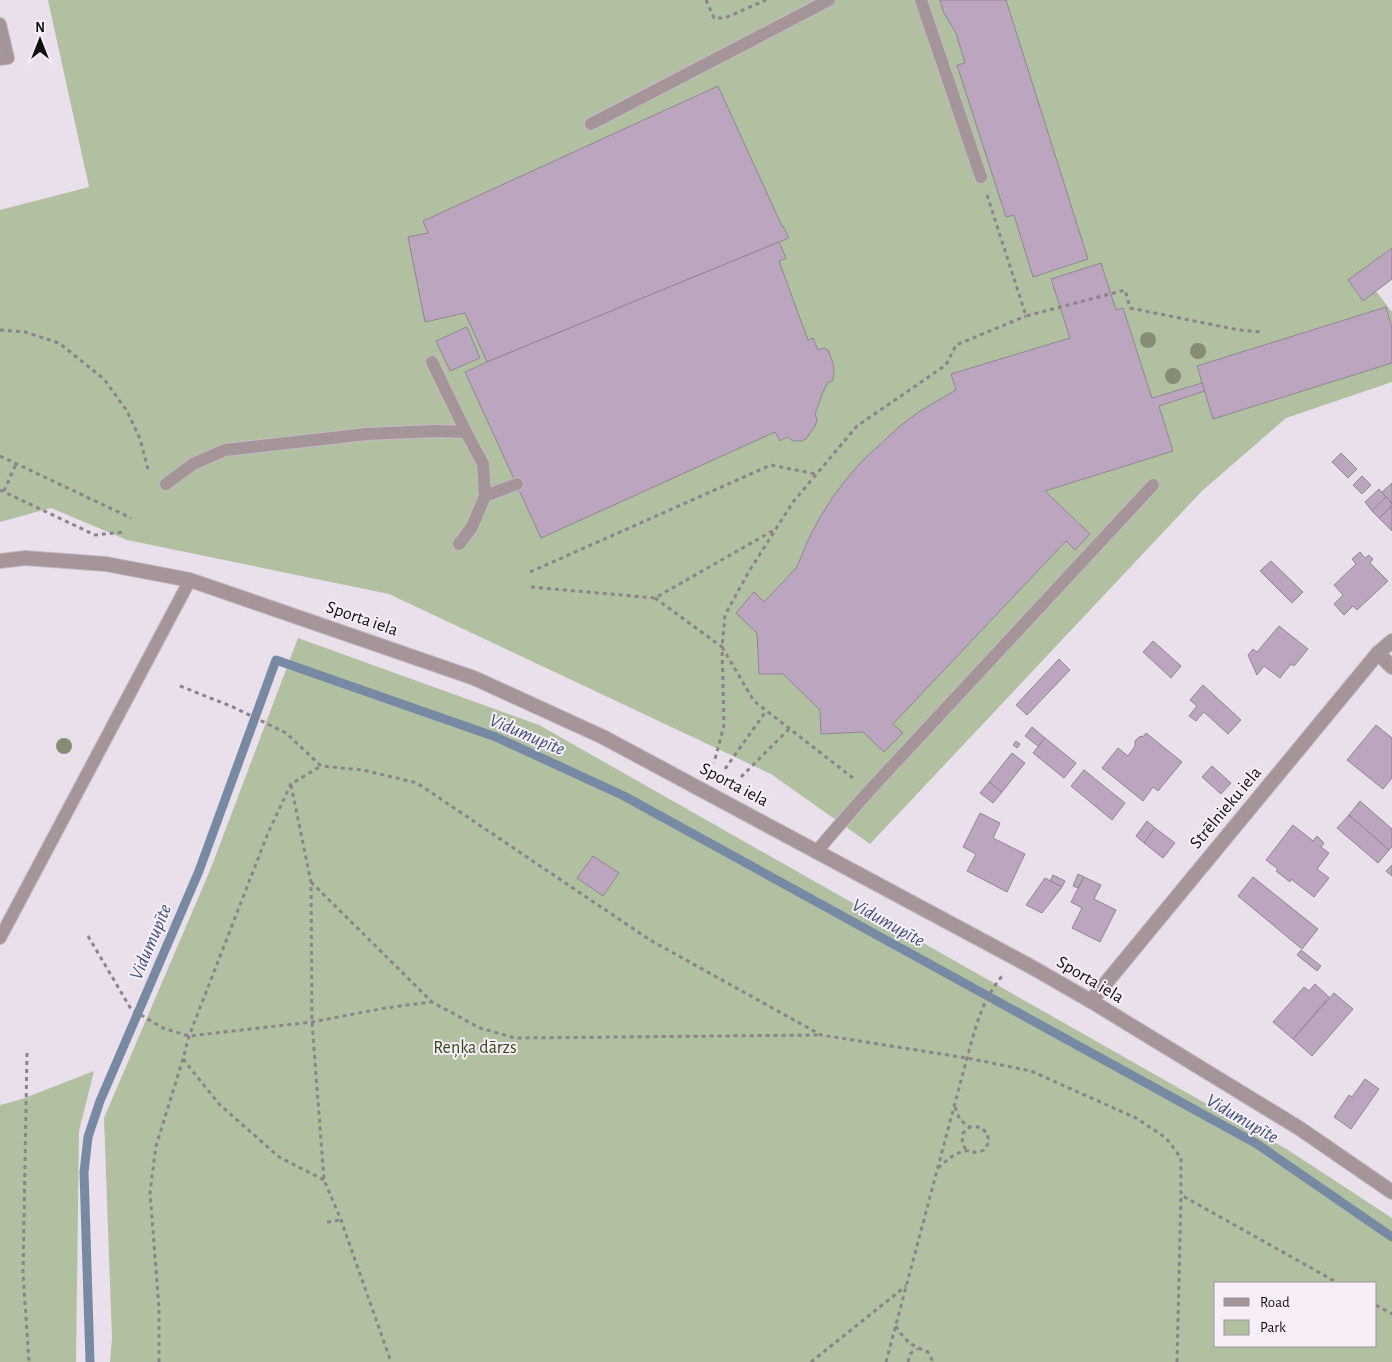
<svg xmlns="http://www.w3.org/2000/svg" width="1392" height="1362" font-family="'Alegreya Sans',sans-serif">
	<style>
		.green { fill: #b2c0a2; fill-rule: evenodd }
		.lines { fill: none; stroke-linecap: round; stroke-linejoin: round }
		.stream { stroke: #7889a3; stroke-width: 9 }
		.building { fill: #bca5bf; stroke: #8f8791 }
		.service-casing { stroke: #c2bac4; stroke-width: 14 }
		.minor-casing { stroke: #c2bac4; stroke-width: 16 }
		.tertiary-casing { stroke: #c2bac4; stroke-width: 16 }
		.path { stroke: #8b848c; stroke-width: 3; stroke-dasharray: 4 4; stroke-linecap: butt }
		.service { stroke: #a69598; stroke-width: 12 }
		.minor { stroke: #a69598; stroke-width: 14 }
		.tertiary { stroke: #a69598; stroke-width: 14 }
		.tree { fill: #878c77 }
		.labels { text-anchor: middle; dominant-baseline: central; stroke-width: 4; stroke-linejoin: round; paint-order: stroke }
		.street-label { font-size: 18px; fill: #120f13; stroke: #f7eef8 }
		.park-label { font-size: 18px; fill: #364818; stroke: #f7eef8 }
		.water-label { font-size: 19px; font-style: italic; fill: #39527b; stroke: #f7eef8 }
	</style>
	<rect width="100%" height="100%" fill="#e9e0eb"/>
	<g class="green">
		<path d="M 48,0 L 1392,0 L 1392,279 L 1376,291 L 1392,312 L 1392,382 L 1286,418 L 1202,491 L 870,844 L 771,774 L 389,594 L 127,540 L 51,508 L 0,522 L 0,210 L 89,187 Z"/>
		<path d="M 298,638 L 539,725 L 1288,1150 L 1392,1218 L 1392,1362 L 110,1362 L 112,1339 L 104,1118 L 211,868 ZM 1216,1283 L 1376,1283 L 1376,1346 L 1216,1346 Z"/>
		<path d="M 94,1071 L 79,1131 L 76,1362 L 0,1362 L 0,1105 L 22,1099 Z"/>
	</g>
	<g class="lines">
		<path class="stream" d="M 90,1362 L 84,1172 L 88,1137 L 100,1101 L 199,871 L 276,660 L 496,737 L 624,796 L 1257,1144 L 1392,1237"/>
	</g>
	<g class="building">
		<path d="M 940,0 L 1006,0 L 1088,259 L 1033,277 L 1014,215 L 1006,217 L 957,65 L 965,63 L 956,33 L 944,13 Z"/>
		<path d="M 718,86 L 782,226 L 783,226 L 789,238 L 487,362 L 465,313 L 425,322 L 408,237 L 428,233 L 423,221 Z"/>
		<path d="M 779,242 L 786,258 L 779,261 L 808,340 L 813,338 L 818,350 L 824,348 L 828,350 L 833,363 L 834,373 L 833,380 L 830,382 L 828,382 L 823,392 L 815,414 L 817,420 L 815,426 L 806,439 L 802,441 L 793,441 L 787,437 L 780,441 L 775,432 L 541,538 L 465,372 L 487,362 Z"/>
		<path d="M 1392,248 L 1392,279 L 1363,301 L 1348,280 Z"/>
		<path d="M 1101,263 L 1116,310 L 1123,308 L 1152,398 L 1202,383 L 1205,391 L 1159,406 L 1173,451 L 1045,491 L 1090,534 L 1075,550 L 1066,541 L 893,724 L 903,733 L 884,752 L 863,732 L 821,734 L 820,710 L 783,674 L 759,674 L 757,633 L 736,613 L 754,592 L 764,602 L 797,567 L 807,542 L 819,519 L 832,498 L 847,478 L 863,460 L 900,426 L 920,411 L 956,390 L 951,374 L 1070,338 L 1051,279 Z"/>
		<path d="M 1386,307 L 1392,328 L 1392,363 L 1213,419 L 1197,366 Z"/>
		<path d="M 467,327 L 480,358 L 450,371 L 436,341 Z"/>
		<path d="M 1341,453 L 1357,469 L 1348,478 L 1332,462 Z"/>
		<path d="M 1362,476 L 1371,485 L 1362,494 L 1353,485 Z"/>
		<path d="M 1392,483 L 1392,503 L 1382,492 Z"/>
		<path d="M 1379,489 L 1386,497 L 1372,511 L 1365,502 Z"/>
		<path d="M 1386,497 L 1392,504 L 1392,506 L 1379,518 L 1372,511 Z"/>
		<path d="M 1392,506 L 1392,531 L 1379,518 Z"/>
		<path d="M 1360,552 L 1365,558 L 1369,555 L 1373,559 L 1370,563 L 1388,581 L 1357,610 L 1353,606 L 1344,615 L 1334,604 L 1343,595 L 1334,585 L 1356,564 L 1352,559 Z"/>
		<path d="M 1271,561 L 1303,592 L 1292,603 L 1260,571 Z"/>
		<path d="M 1279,626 L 1308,649 L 1294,666 L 1291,664 L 1280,678 L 1264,666 L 1257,675 L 1248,655 L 1253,649 L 1257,652 Z"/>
		<path d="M 1153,641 L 1181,666 L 1171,678 L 1143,652 Z"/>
		<path d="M 1059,659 L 1070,670 L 1027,715 L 1016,705 Z"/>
		<path d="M 1203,685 L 1241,720 L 1228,734 L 1204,712 L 1196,721 L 1189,716 L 1197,706 L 1190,700 Z"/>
		<path d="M 1376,725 L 1392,738 L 1392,778 L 1383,789 L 1347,760 Z"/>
		<path d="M 1032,727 L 1045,738 L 1038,746 L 1025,736 Z"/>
		<path d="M 1146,733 L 1182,762 L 1158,791 L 1153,787 L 1143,801 L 1102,768 L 1118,748 L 1128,756 L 1135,746 L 1135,741 L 1139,737 L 1144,736 Z"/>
		<path d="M 1045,738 L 1076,763 L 1064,778 L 1033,753 Z"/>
		<path d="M 1016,741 L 1020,744 L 1017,748 L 1013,745 Z"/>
		<path d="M 1012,753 L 1025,763 L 1002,792 L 989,782 Z"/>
		<path d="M 1212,766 L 1231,783 L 1221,794 L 1202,777 Z"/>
		<path d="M 1084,770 L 1125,803 L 1112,820 L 1071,786 Z"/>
		<path d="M 989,782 L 1002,792 L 993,803 L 980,793 Z"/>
		<path d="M 1360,801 L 1392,829 L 1392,847 L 1389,850 L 1349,815 Z"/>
		<path d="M 980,813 L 1000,823 L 993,838 L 1025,854 L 1007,892 L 967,871 L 976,854 L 963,847 Z"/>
		<path d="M 1349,815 L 1389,850 L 1378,863 L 1337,828 Z"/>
		<path d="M 1147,821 L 1155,828 L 1144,843 L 1136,836 Z"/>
		<path d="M 1293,825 L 1313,841 L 1317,836 L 1324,843 L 1321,847 L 1329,853 L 1317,869 L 1329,878 L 1314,897 L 1291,879 L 1290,882 L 1276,871 L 1278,869 L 1266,860 Z"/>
		<path d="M 1155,828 L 1175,843 L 1163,858 L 1144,843 Z"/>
		<path d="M 593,856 L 619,873 L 603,896 L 577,878 Z"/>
		<path d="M 1392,865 L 1392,876 L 1386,871 Z"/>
		<path d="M 1078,874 L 1084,877 L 1078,888 L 1073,886 Z"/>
		<path d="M 1053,875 L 1065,881 L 1062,887 L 1050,881 Z"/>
		<path d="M 1084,877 L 1101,885 L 1094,899 L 1116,910 L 1100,942 L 1072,928 L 1082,908 L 1071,902 Z"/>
		<path d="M 1253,877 L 1318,929 L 1302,949 L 1238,896 Z"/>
		<path d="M 1045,878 L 1062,887 L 1042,913 L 1026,905 Z"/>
		<path d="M 1301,950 L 1321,966 L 1317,971 L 1297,955 Z"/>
		<path d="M 1315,984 L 1329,997 L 1293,1039 L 1273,1022 L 1304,987 L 1309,991 Z"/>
		<path d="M 1334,993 L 1353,1009 L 1312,1056 L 1293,1039 Z"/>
		<path d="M 1365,1079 L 1379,1089 L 1351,1129 L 1334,1117 L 1349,1095 L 1352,1097 Z"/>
	</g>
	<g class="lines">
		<defs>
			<g id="service">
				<path d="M 921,0 L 981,177"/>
				<path d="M 0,24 L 8,58 L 0,59"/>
				<path d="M 591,124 L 829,0"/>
				<path d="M 432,362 L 466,432"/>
				<path d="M 166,484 L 193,464 L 225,450 L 367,434 L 435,431 L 466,432 L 483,464 L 485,496 L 472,527 L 459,544"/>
				<path d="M 485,496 L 517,484"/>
				<path d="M 817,851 L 834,831 L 869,791 L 1153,485"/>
				<path d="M 0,938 L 190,580"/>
			</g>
			<g id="minor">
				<path d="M 1378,653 L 1392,667"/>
				<path d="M 1091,1001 L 1378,653 L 1392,641"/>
			</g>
			<path id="tertiary" d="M 0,561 L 25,558 L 106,564 L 190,580 L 474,678 L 603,737 L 1028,965 L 1091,1001 L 1299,1128 L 1392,1192"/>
		</defs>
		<use href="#service" class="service-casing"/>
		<use href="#minor" class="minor-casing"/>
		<use href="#tertiary" class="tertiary-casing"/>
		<g class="path">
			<path d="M 706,0 L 714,18 L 725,18 L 766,0"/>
			<path d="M 987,195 L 1026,316 L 1125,290 L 1130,308 L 1239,330 L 1263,332"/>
			<path d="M 0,330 L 25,332 L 59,343 L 104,379 L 127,411 L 140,439 L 149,473"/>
			<path d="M 0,456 L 131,518"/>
			<path d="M 0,490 L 95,535 L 124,532"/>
			<path d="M 4,491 L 16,464"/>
			<path d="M 530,572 L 771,465 L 816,474"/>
			<path d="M 531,587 L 655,598 L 774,530"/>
			<path d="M 655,598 L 722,647 L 724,725 L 714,763"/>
			<path d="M 180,686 L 233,707 L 286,733 L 321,766 L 363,770 L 417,783 L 650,940 L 821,1035 L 967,1058 L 1031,1071 L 1136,1118 L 1166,1138 L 1181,1158 L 1181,1195 L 1338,1283"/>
			<path d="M 725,769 L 766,711"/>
			<path d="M 741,777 L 789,729"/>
			<path d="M 853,778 L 754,701 L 722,647 L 725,615 L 748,573 L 793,502 L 857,426 L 946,365 L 956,345 L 1026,316"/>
			<path d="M 291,785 L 311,882 L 312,1022 L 324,1180 L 341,1220 L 391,1362"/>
			<path d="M 311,882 L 432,1002 L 480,1028 L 515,1038 L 820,1035"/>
			<path d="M 88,936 L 131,1009 L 163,1028 L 189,1036 L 312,1022 L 385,1008 L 431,1002"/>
			<path d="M 27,1053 L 23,1273 L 29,1362"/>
			<path d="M 183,1059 L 219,1104 L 279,1157 L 324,1180"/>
			<path d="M 955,1107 L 960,1120 L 970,1127"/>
			<path d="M 938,1168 C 946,1161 954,1153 965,1151 C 974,1150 973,1155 984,1150 L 989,1142 L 987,1133 L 980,1127 L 970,1127 L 963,1133 L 962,1143 L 967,1151"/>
			<path d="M 327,1222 L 341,1220"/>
			<path d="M 1376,1305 L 1392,1314"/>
			<path d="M 896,1326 C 906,1342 910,1345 928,1352 L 932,1360 L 932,1362"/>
			<path d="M 159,1362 L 159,1308 L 150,1192 L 156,1146 L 183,1059 L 189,1036 L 268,833 L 291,784 L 321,766"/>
			<path d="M 811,1362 L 906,1286"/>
			<path d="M 886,1362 L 967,1058 C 975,1029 982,999 1003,975"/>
			<path d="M 908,1362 L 911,1353 L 918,1349"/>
			<path d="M 1177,1362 L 1181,1195"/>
		</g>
		<use href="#service" class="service"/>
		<use href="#minor" class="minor"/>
		<use href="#tertiary" class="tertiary"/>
	</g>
	<g class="tree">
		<circle cx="1148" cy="340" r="8"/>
		<circle cx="1198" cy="351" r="8"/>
		<circle cx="1173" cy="376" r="8"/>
		<circle cx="64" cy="746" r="8"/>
	</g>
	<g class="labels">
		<g class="street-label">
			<text transform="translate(362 619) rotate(19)">Sporta iela</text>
			<text transform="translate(734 785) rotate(28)">Sporta iela</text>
			<text transform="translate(1226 808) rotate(-50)">Strēlnieku iela</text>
			<text transform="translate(1090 980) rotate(31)">Sporta iela</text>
		</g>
		<g class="park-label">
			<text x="475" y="1048">Reņķa dārzs</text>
		</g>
		<g class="water-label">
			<text transform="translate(527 735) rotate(23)">Vidumupīte</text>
			<text transform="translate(888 923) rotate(29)">Vidumupīte</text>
			<text transform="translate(151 942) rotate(-67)">Vidumupīte</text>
			<text transform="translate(1242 1119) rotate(30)">Vidumupīte</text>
		</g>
	</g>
	<rect x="1214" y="1282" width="162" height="65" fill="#f7eef8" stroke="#9b959c"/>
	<rect x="1224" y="1298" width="25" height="8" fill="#a69598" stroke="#9b959c"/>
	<text x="1260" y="1307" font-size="15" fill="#120f13">Road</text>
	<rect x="1224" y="1320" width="25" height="15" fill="#b2c0a2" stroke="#9b959c"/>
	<text x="1260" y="1332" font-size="15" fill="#120f13">Park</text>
	<g transform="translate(40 40)" stroke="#f7eef8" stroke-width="4" paint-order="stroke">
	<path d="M0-4L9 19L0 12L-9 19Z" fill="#120f13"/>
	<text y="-8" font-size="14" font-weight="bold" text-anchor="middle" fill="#120f13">N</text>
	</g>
</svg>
